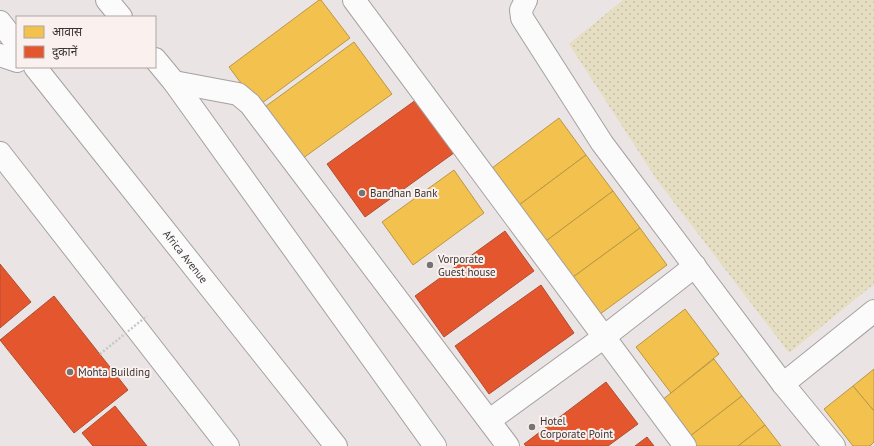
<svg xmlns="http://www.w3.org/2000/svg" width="874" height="446" font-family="'PT Sans','Noto Sans Devanagari',sans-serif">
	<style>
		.park { fill: url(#park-dots) }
		.homes { fill: #f2c14e; stroke: #ba9746 }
		.shops { fill: #e4572e; stroke: #b14d30 }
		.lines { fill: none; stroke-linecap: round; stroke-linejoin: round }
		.minor-casing { stroke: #a5a1a0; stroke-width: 24 }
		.secondary-casing { stroke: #a5a1a0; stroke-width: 24 }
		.minor { stroke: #fcfbfb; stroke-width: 22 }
		.secondary { stroke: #fcfbfb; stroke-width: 22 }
		.path-bridge { stroke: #c8c7c7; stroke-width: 2.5; stroke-dasharray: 2 2; stroke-linecap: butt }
		.poi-dot { fill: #777372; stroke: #faf0ee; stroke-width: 1.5 }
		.labels { text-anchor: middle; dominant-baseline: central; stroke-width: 4; stroke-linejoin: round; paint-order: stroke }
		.poi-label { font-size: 11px; fill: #393534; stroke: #faf0ee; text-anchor: start }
		.street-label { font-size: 11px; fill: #393534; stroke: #faf0ee }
	</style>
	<defs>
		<pattern id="park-dots" width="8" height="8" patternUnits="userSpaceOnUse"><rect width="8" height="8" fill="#e6dec2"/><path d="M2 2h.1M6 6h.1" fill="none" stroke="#c6bfa7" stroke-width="1.8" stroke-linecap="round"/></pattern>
	</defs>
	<rect width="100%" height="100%" fill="#eae5e4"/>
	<path class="park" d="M 623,0 L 874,0 L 874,284 L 789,353 L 657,180 L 569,44 Z"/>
	<g class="homes">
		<path d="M 319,0 L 321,0 L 350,38 L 258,106 L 229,67 Z"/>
		<path d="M 354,42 L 392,94 L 299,161 L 262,109 Z"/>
		<path d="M 559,118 L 586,155 L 515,208 L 488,171 Z"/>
		<path d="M 586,155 L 613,191 L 542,244 L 515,208 Z"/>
		<path d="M 454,170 L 484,213 L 413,265 L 382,222 Z"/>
		<path d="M 613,191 L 640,228 L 569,280 L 542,244 Z"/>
		<path d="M 640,228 L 667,265 L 596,317 L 569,280 Z"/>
		<path d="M 685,309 L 719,354 L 671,393 L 636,347 Z"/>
		<path d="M 714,359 L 742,396 L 685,440 L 657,404 Z"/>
		<path d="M 874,369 L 874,411 L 853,386 Z"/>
		<path d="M 853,386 L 874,411 L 874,442 L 870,446 L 853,446 L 824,409 Z"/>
		<path d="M 742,396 L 765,425 L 738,446 L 690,446 L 685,440 Z"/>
		<path d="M 765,425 L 781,446 L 738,446 Z"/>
	</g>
	<g class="shops">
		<path d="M 420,97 L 458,150 L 365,217 L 327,164 Z"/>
		<path d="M 505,231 L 534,271 L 444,337 L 415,296 Z"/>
		<path d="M 0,264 L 31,302 L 0,328 Z"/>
		<path d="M 541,285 L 574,333 L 489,394 L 455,346 Z"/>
		<path d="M 54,296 L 128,390 L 74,433 L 0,340 Z"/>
		<path d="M 606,382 L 638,424 L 608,446 L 526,446 L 524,444 Z"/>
		<path d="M 115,406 L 147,446 L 93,446 L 82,433 Z"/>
		<path d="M 647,437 L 654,446 L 635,446 Z"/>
	</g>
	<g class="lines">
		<defs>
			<g id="minor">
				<path d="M 354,0 L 685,446"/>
				<path d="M 526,0 L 521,10 L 522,18 L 602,143 L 783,384 L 834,446"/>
				<path d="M 174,82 L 238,94 L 250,104 L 508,446"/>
				<path d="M 0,153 L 228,446"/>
				<path d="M 783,384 L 874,311"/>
				<path d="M 490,420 L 604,337 L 695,266"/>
			</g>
			<g id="secondary">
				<path d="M 107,0 L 121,17"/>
				<path d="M 0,22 L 17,44"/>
				<path d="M 0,55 L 17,61"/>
				<path d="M 155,59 L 174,82 L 435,446"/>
				<path id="s1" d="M 35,67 L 336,446"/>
			</g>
		</defs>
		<use href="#minor" class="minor-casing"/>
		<use href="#secondary" class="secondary-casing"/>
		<use href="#minor" class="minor"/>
		<use href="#secondary" class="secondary"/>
		<path class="path-bridge" d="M 100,354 L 147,316"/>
	</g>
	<g class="poi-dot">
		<circle cx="362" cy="193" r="4"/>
		<circle cx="430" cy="265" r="4"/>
		<circle cx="70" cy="372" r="4"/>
		<circle cx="532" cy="427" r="4"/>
	</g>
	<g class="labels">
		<g class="poi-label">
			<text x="370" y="193">Bandhan Bank</text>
			<text x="438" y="259">Vorporate<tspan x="438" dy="13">Guest house</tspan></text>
			<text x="78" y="372">Mohta Building</text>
			<text x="540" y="421">Hotel<tspan x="540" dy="13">Corporate Point</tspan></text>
		</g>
		<g class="street-label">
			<text stroke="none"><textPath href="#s1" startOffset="242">Africa Avenue</textPath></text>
		</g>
	</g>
	<rect x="16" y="16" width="140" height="52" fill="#faf0ee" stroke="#ada5a4"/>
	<rect x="24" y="26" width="20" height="12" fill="#f2c14e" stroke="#ada5a4"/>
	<text x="52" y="36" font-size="12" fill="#393534">आवास</text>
	<rect x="24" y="46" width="20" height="12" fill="#e4572e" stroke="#ada5a4"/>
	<text x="52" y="56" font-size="12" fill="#393534">दुकानें</text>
</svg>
